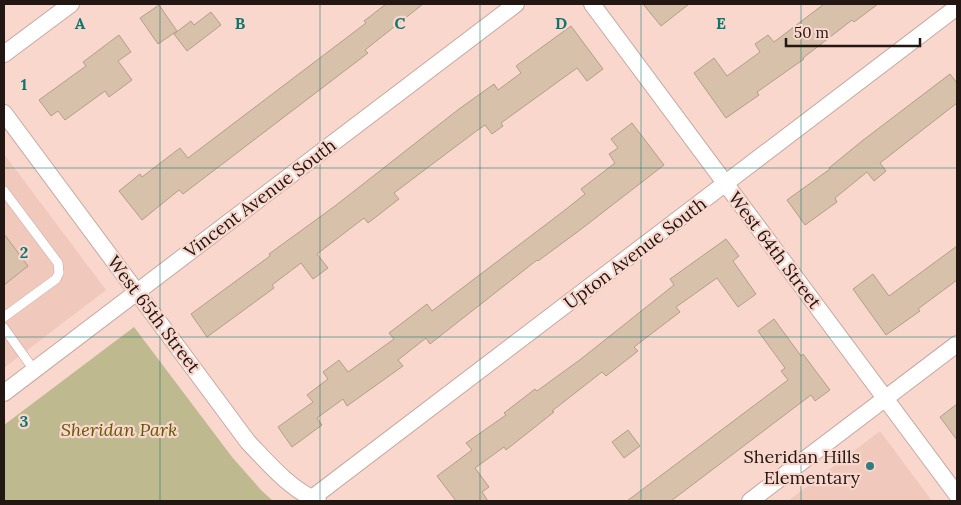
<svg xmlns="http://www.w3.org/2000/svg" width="961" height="505" font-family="Lora,serif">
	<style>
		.built { fill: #f1c8bc }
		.green { fill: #beb98e }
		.building { fill: #d7c1aa; stroke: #b39e88 }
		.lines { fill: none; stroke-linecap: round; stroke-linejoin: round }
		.lane-casing { stroke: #c8a99f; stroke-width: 10 }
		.street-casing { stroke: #c8a99f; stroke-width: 18 }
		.lane { stroke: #fff; stroke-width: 9 }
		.street { stroke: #fff; stroke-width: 16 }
		.grid { fill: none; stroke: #0f766e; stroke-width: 1; stroke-opacity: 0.55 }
		.poi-dot { fill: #327b7e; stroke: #f9d7cd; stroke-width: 2 }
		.labels { text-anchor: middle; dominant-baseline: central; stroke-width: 4.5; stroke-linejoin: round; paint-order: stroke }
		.street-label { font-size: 18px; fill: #221713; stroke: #f9d7cd }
		.park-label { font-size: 18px; font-style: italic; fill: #625902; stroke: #f9d7cd }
		.poi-label { font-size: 18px; fill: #221713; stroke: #f9d7cd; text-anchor: end }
		.grid-label { font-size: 16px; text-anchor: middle; font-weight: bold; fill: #0f766e; stroke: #f9d7cd; stroke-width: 4.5; stroke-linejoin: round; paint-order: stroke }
	</style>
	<rect width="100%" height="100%" fill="#f9d7cd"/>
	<g class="built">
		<path d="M 4,154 L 106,290 L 4,368 Z"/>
		<path d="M 880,431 L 932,501 L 788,501 Z"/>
	</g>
	<path class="green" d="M 134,327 L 232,457 L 261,490 L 273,501 L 4,501 L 4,425 Z"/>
	<g class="building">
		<path d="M 386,4 L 423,4 L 365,50 L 368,53 L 183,194 L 179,190 L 142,220 L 119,191 L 140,174 L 142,177 L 180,148 L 188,158 L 366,23 L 364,21 Z"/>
		<path d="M 643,4 L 689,4 L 661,26 Z"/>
		<path d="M 824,4 L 878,4 L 854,22 L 852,20 L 803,58 L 804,59 L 757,92 L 759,95 L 726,118 L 694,73 L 714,58 L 727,76 L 760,52 L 755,44 L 768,35 L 774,42 Z"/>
		<path d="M 159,5 L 177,31 L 158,44 L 140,18 Z"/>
		<path d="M 211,12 L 221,25 L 187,51 L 174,34 L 191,21 L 194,25 Z"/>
		<path d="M 571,26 L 603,69 L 587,81 L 577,68 L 501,123 L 503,126 L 492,134 L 485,125 L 475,132 L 394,193 L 399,199 L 368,223 L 364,218 L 317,254 L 328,268 L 313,279 L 301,263 L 272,285 L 274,288 L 207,337 L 191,314 L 270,256 L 269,254 L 335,206 L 459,109 L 494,84 L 498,90 L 521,73 L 516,66 Z"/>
		<path d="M 119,35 L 131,52 L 118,61 L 132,80 L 109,97 L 105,91 L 65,120 L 58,111 L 51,116 L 39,100 L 86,66 L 83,62 Z"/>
		<path d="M 950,74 L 957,83 L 957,103 L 880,163 L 886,171 L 874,181 L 867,172 L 835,198 L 837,202 L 805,225 L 787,200 L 830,169 L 829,168 L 862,141 Z"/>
		<path d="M 632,123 L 664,165 L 580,230 L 538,261 L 537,260 L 430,344 L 426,338 L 398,360 L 403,366 L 347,406 L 343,399 L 317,418 L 322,425 L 292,447 L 278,427 L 313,402 L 307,395 L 328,379 L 323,372 L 339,360 L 348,372 L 394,339 L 389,333 L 427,304 L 432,311 L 565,210 L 585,194 L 581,189 L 615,163 L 609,154 L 618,148 L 611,139 Z"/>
		<path d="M 4,234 L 28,266 L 4,285 Z"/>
		<path d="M 726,239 L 739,256 L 733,261 L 756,294 L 738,307 L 717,278 L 676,307 L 680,312 L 634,347 L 638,351 L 606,376 L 602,372 L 552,411 L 554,412 L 506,450 L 504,447 L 475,468 L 489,487 L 482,492 L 488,501 L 456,501 L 437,476 L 472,450 L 466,443 L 506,415 L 504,413 L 535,389 L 537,391 L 581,359 L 674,285 L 670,279 Z"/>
		<path d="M 957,246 L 957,280 L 918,309 L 920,311 L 886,335 L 853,289 L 873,274 L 889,296 Z"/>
		<path d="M 774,319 L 801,356 L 803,354 L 830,390 L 815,401 L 811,395 L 671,501 L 627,501 L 788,380 L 781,371 L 785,368 L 758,331 Z"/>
		<path d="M 957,404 L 957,440 L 940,417 Z"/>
		<path d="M 628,430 L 640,446 L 624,458 L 612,442 Z"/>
	</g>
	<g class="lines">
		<defs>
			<g id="lane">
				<path d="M 4,191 L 58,263 L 59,273 L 56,279 L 4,317"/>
				<path d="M 4,328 L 34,370"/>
			</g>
			<g id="street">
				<path d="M 592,4 L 957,495"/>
				<path d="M 4,54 L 71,4"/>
				<path d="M 4,113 L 248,442 C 269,464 290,489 318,501"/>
				<path d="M 4,393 L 516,4"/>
				<path d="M 312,498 L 957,7"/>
				<path d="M 750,501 L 957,344"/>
			</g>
		</defs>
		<use href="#lane" class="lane-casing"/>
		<use href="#street" class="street-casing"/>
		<use href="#lane" class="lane"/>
		<use href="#street" class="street"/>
	</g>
	<path class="grid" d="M 160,4 L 160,501M 320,4 L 320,501M 480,4 L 480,501M 641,4 L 641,501M 801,4 L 801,501M 4,168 L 957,168M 4,337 L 957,337"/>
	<circle class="poi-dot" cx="870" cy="466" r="5"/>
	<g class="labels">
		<g class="street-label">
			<text transform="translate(260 198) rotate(-37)">Vincent Avenue South</text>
			<text transform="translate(775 250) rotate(53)">West 64th Street</text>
			<text transform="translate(635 253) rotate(-37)">Upton Avenue South</text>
			<text transform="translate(154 314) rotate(53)">West 65th Street</text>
		</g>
		<g class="park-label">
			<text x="119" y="429">Sheridan Park</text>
		</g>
		<g class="poi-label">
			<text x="860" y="456">Sheridan Hills<tspan x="860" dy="21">Elementary</tspan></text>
		</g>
	</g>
	<g class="grid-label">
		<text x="80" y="29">A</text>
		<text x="240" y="29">B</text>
		<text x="400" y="29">C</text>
		<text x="561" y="29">D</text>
		<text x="721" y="29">E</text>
		<text x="24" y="90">1</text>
		<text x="24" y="258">2</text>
		<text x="24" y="427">3</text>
	</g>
	<rect width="961" height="505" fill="none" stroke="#221713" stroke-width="10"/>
	<path d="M786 38v8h134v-8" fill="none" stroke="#221713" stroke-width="2.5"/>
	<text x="794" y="38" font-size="15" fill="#221713" stroke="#f9d7cd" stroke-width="4" paint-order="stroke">50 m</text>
</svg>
